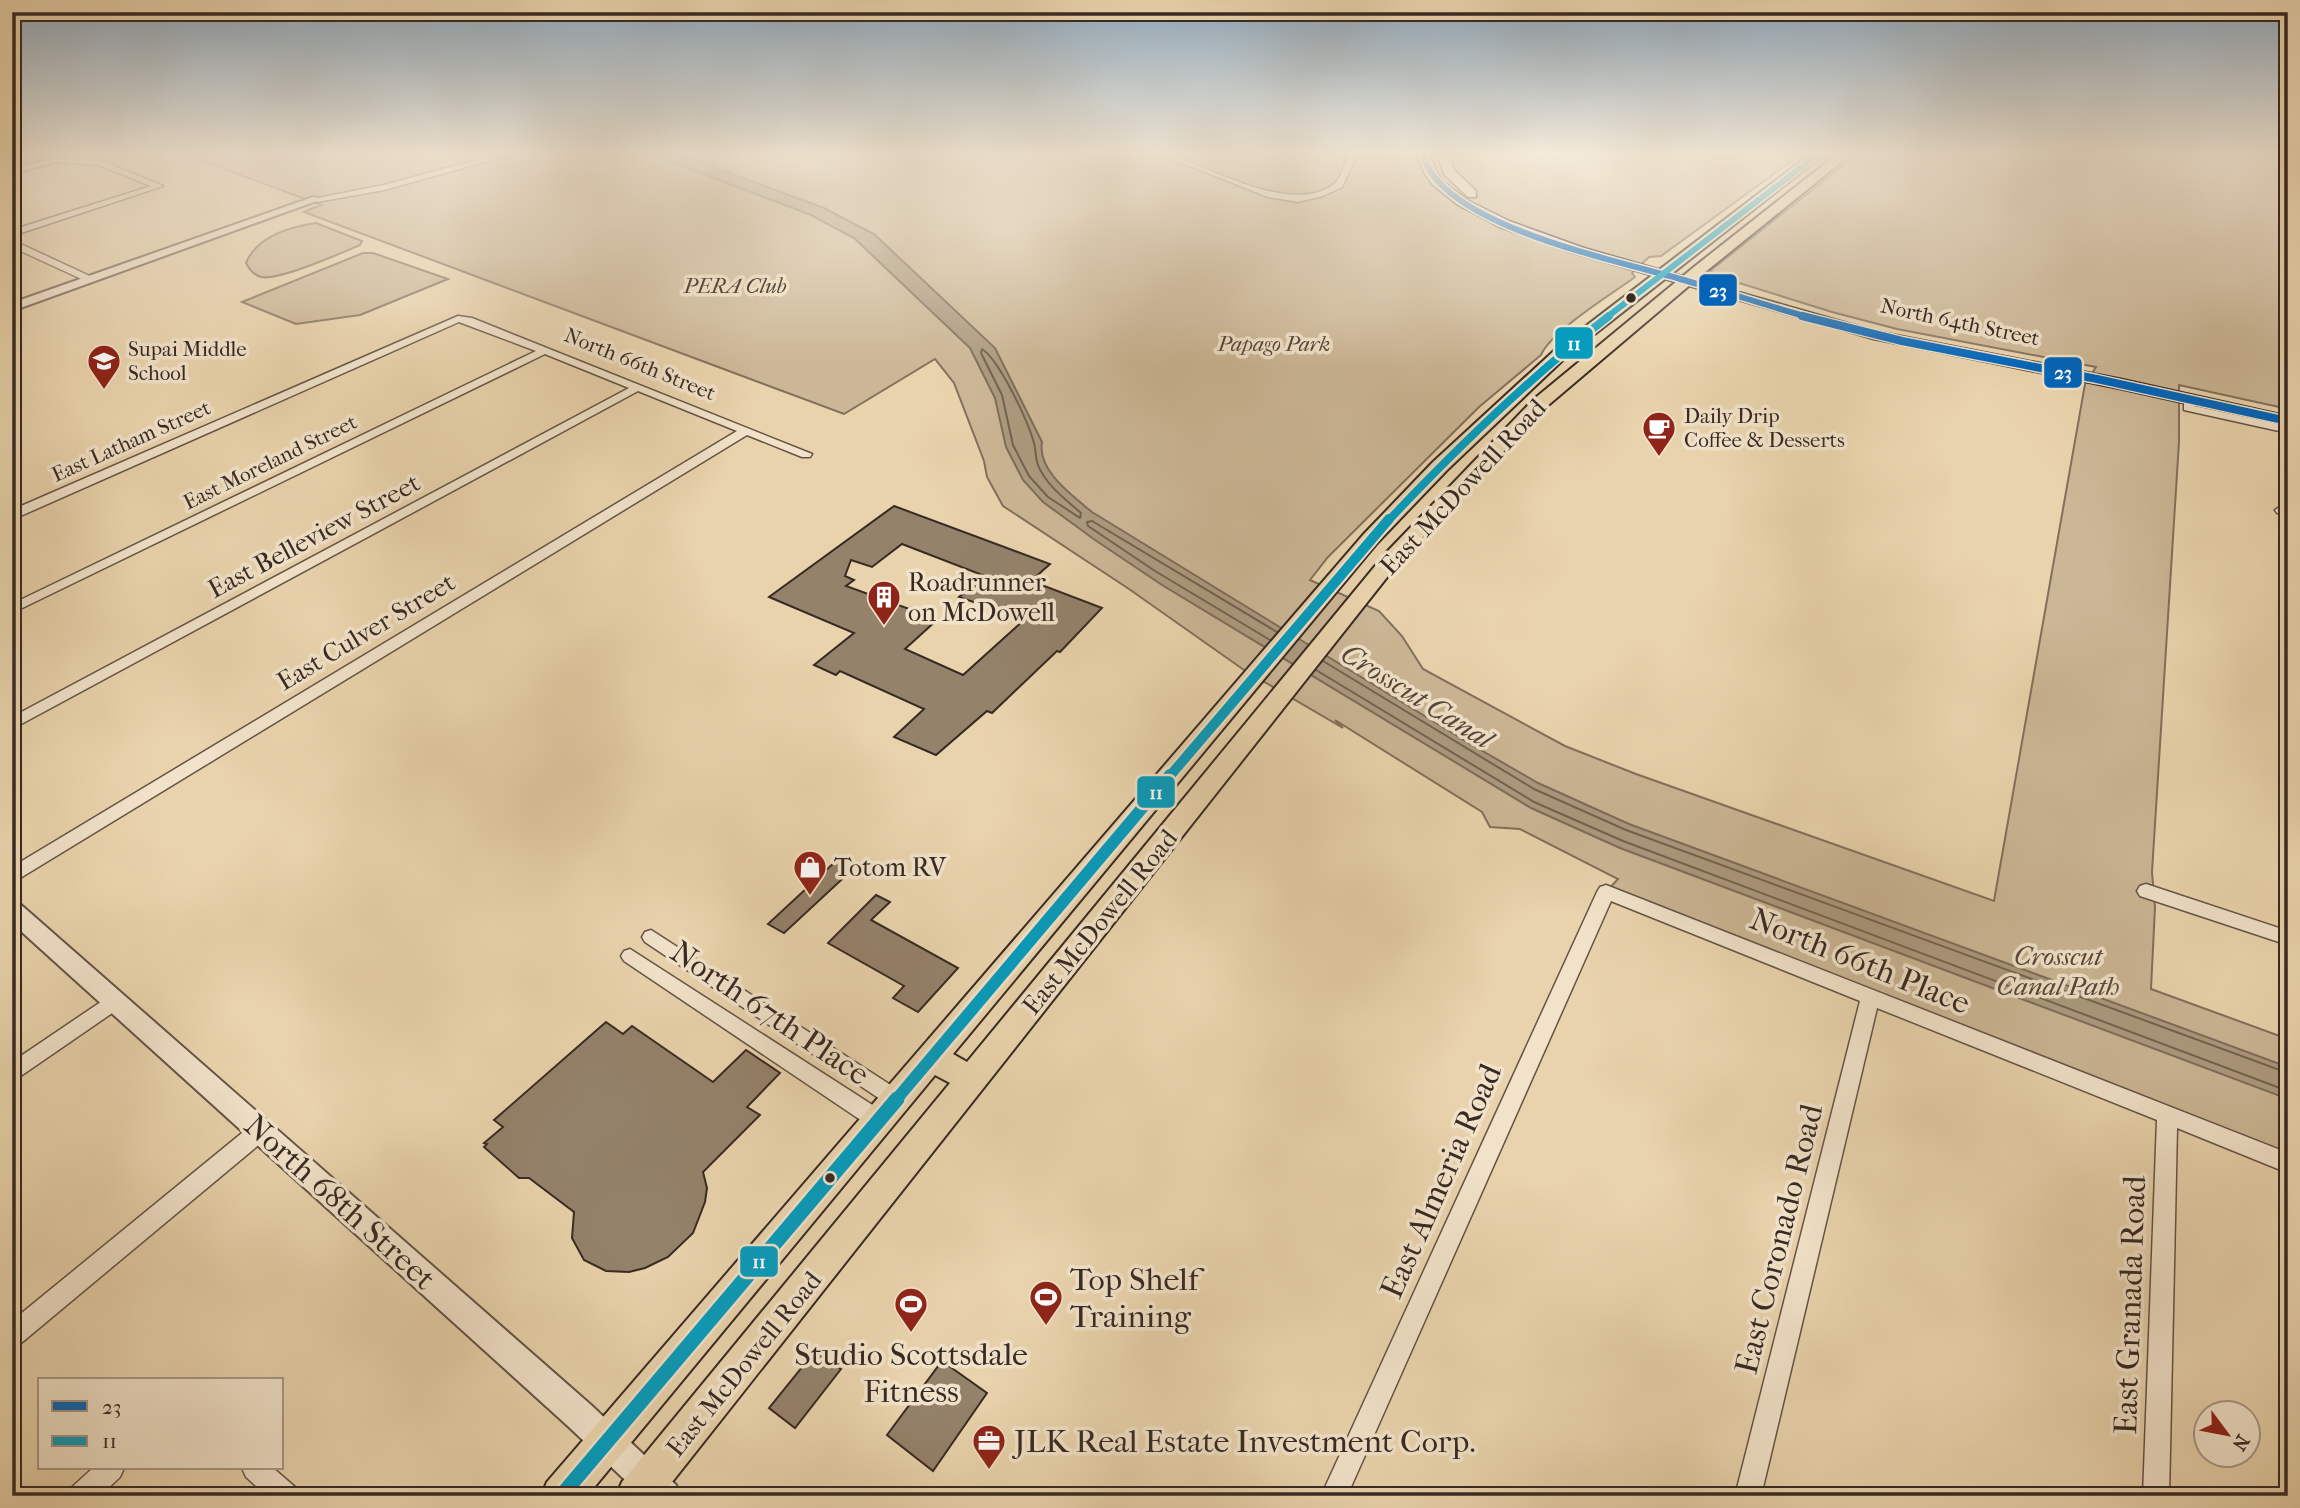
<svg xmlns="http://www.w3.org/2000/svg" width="2300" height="1508" font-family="'IM FELL French Canon',serif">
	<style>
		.green { fill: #cbb695; stroke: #81705c; stroke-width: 2 }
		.water { fill: #ac9a7e; stroke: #7d6d5a; stroke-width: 2 }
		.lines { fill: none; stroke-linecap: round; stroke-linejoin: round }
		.shore { stroke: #726251; stroke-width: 2 }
		.building { fill: #94826b; stroke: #372a24; stroke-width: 2; fill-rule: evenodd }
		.minor-casing { stroke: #645446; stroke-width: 3 }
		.tertiary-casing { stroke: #645446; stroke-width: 4 }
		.secondary-casing { stroke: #372a24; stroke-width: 3 }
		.primary-casing { stroke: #372a24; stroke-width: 4 }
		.minor { fill: #f1e2c9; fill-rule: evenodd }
		.tertiary { fill: #f1e2c9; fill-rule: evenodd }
		.secondary { fill: #f1e2c9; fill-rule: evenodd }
		.primary { fill: #e9d3ac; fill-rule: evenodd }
		.bus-1-far1-casing { stroke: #f1e2c9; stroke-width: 9 }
		.bus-1-casing { stroke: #f1e2c9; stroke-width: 11 }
		.bus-2-far4-casing { stroke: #f1e2c9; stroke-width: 9 }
		.bus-2-far3-casing { stroke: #f1e2c9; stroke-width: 11 }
		.bus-2-far2-casing { stroke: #f1e2c9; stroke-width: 14 }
		.bus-2-far1-casing { stroke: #f1e2c9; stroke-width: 18 }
		.bus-2-casing { stroke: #f1e2c9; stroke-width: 20 }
		.bus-1-far1 { stroke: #0065bd; stroke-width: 6 }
		.bus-1 { stroke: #0065bd; stroke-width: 8 }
		.bus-2-far4 { stroke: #069cbd; stroke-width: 6 }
		.bus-2-far3 { stroke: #069cbd; stroke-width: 8 }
		.bus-2-far2 { stroke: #069cbd; stroke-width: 10 }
		.bus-2-far1 { stroke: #069cbd; stroke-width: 12 }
		.bus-2 { stroke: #069cbd; stroke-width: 15 }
		.bus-dot { fill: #372a24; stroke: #f1e2c9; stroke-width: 2.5 }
		.labels { text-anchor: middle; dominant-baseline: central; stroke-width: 7; stroke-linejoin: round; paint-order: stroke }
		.far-park-label { font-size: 21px; font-style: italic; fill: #55463b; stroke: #f1e2c9 }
		.far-street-label { font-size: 21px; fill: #372a24; stroke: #f1e2c9 }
		.far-poi-label { font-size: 21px; fill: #372a24; stroke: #f1e2c9; text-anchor: start }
		.street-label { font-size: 26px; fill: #372a24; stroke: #f1e2c9 }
		.poi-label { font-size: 26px; fill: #372a24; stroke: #f1e2c9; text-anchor: start }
		.park-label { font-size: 26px; font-style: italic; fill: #55463b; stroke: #f1e2c9 }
		.water-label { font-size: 28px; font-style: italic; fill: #54463a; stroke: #f1e2c9 }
		.near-street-label { font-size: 32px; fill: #372a24; stroke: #f1e2c9 }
		.near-poi-label { font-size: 32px; fill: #372a24; stroke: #f1e2c9; text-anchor: start }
		.line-badge { stroke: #f1e2c9; stroke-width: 2.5 }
		.badge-label { font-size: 19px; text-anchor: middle; font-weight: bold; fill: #fff }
	</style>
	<rect width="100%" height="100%" fill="#e9d3ac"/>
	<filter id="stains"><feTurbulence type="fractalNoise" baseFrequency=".00286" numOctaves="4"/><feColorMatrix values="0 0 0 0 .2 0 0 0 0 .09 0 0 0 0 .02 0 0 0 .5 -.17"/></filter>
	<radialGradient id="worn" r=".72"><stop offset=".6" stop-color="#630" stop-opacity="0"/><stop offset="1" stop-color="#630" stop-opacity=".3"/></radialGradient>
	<g class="green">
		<path d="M 187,155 L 1800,155 L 1661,256 L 1649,257 L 1632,273 L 1635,277 C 1612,294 1551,331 1541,355 L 1479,407 L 1328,557 L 1310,580 L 1379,611 L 1402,636 L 1423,669 L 1565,746 L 1636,774 L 1994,901 L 2085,384 L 2096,367 L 1897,329 L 1832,312 L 1720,277 L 1710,271 L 1856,155 L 2288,155 L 2288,409 L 2179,385 L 2179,442 L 2152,872 L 2155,907 L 2151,989 L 2288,1039 L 2288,1163 L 1606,892 L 1618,879 L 1520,829 L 1490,827 L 1482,812 L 1335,720 L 1343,728 L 1244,670 L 1129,589 L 1003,506 L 987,477 L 984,461 L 954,383 L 935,359 L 844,414 L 304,212 L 321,205 Z"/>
		<path d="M 316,223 L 362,241 L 360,245 C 341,253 279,281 261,277 C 254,275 249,269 246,263 C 257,236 289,227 316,223 Z"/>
		<path d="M 363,253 L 373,253 L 448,279 L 360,315 L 296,324 L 242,302 Z"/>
	</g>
	<path class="water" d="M 653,155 L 681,155 L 824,208 L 874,234 L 995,348 L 1042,442 C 1037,471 1073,496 1092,512 L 1467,742 L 1538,783 L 1629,824 L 2288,1067 L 2288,1099 L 1620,848 L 1531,808 L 1162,585 L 1095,540 L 1043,502 L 1023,480 L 1006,447 L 995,398 L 970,348 L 854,238 L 811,215 Z"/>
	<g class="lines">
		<g class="shore">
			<path d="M 982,349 C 1000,361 1028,421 1034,443 C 1036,450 1035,457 1038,465 C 1046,485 1065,499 1081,513 L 1080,518 L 1048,497 L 1029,476 L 1013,445 L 1002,395 L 981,353 Z"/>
			<path d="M 1270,640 L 1155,571 L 1088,526 L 1087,522 L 1092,521 L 1277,632"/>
			<path d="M 1323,661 L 1534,789 L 1626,830 L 2288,1073"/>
			<path d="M 1316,670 L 1534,802 L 1623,841 L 2288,1091"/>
		</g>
	</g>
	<g class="building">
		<path d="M 894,506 L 1050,564 L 1031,581 L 1102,608 L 1060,652 L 1057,651 L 992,713 L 987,711 L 936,755 L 894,737 L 924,709 L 840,671 L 836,675 L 814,665 L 854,633 L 769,597 ZM 902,544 L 985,576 L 959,597 L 979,604 L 982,602 L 1024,620 L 963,675 L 905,649 L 938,619 L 912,607 L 909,609 L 846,586 L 854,580 L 845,576 L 851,560 L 872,567 Z"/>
		<path d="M 836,861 L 852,870 L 784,933 L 768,924 Z"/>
		<path d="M 876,895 L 890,902 L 871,920 L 958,968 L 918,1012 L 893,998 L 904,986 L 828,943 Z"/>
		<path d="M 606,1022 L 623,1034 L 632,1026 L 713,1082 L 746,1050 L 780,1073 L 747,1107 L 760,1115 L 703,1172 L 707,1188 L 705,1202 L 693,1233 L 668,1257 L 645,1268 L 629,1272 L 606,1271 L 584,1260 L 572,1238 L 574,1212 L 529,1178 L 519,1178 L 484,1147 L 487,1144 L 484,1143 L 503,1127 L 494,1120 Z"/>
		<path d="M 815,1351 L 841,1369 L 795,1428 L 769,1408 Z"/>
		<path d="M 942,1361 L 987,1393 L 933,1471 L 887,1435 Z"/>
	</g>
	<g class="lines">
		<defs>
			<g id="minor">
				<path d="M 40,155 L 102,161 L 163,186 L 12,236 L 12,230 L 151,186 L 98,165 L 57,162 L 12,174 L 12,169 L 49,159 Z"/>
				<path d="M 495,155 L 510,155 L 384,190 L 317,202 L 313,199 L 384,185 Z"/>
				<path d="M 1162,155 L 1174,155 C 1214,171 1295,215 1334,184 C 1341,179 1345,163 1349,155 L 1357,155 L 1342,187 L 1323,196 L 1298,202 L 1268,197 Z"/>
				<path d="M 12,240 L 94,278 L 96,280 L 88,282 L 12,247 Z"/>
				<path d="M 458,316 L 472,318 L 812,454 L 810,457 L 802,457 L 747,435 L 12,883 L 12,867 L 737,431 L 638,391 L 12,729 L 12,717 L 629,388 L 545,354 L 12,613 L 12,604 L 536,351 L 459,322 L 16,518 L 12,519 L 12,510 Z"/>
				<path d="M 2190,396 L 2196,399 L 2194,406 L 2288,426 L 2288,433 L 2184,410 L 2184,399 Z"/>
				<path d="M 2281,506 L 2288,506 L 2288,514 L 2277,513 L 2275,510 Z"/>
				<path d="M 2146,884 L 2288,931 L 2288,945 L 2140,896 L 2137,891 L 2140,886 Z"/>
				<path d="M 1606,885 L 2288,1153 L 2288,1173 L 2177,1128 L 2169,1496 L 2143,1496 L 2157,1120 L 1877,1008 L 1761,1496 L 1735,1496 L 1860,1001 L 1611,901 L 1347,1496 L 1321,1496 L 1597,892 L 1600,887 Z"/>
				<path d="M 651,930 L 903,1093 L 906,1099 L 903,1105 L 896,1108 L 889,1105 L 645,942 L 642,937 L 645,932 Z"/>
				<path d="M 630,949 L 885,1113 L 888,1120 L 885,1127 L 878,1129 L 871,1127 L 624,961 L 621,956 L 624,951 Z"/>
				<path d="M 114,993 L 121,995 L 123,1001 L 121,1007 L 12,1082 L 12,1062 Z"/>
				<path d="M 260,1122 L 267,1124 L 270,1131 L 267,1138 L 20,1344 L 12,1348 L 12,1321 L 253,1124 Z"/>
				<path d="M 93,1468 L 124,1468 L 120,1477 L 100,1496 L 68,1496 L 72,1487 Z"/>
				<path d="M 242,1468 L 273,1468 L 295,1487 L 299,1496 L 267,1496 L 246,1477 Z"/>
			</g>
			<g id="tertiary">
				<path d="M 313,197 L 322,199 L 12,311 L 12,303 Z"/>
				<path d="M 12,902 L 20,904 L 591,1405 L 676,1485 L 680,1496 L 642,1496 L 569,1427 L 12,923 Z"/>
			</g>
			<g id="secondary">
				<path d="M 1417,155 L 1429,155 L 1441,180 L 1467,200 L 1509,221 L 1584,248 L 1875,331 L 2121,379 L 2288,416 L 2288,426 L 2121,389 L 1874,339 L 1574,253 L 1500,227 L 1458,205 L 1433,185 L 1425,174 Z"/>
				<path d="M 1437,155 L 1449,155 L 1454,170 L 1476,191 L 1476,197 L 1468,197 L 1444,174 Z"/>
			</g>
			<path id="primary" d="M 1809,155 L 1823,155 L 1568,355 L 1447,470 L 1377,543 L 953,1054 L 967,1062 L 1385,554 L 1534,399 L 1694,267 L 1836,155 L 1850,155 L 1704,273 L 1546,407 L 1399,562 L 661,1496 L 616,1496 L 622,1482 L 950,1083 L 935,1075 L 587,1496 L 541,1496 L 547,1482 L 1363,535 L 1433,462 L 1556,349 Z"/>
		</defs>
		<use href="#minor" class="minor-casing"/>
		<use href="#tertiary" class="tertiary-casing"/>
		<use href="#secondary" class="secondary-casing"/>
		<use href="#primary" class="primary-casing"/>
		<use href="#minor" class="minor"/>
		<use href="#tertiary" class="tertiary"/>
		<use href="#secondary" class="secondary"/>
		<use href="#primary" class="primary"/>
		<defs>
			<path id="bus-1-far1" d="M 1423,155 C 1442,226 1616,260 1680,279 C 1723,291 1765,305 1808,317"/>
			<path id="bus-1" d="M 1802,316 L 1902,341 L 2097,379 L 2288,421"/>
			<path id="bus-2-far4" d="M 1607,317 L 1817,155"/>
			<path id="bus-2-far3" d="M 1388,521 C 1457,448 1530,377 1609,316"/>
			<path id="bus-2-far2" d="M 1169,777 L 1389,519"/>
			<path id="bus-2-far1" d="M 895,1101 L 1170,775"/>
			<path id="bus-2" d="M 561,1496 L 897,1099"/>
		</defs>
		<use href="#bus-1-far1" class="bus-1-far1-casing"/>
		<use href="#bus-1" class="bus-1-casing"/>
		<use href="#bus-2-far4" class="bus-2-far4-casing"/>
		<use href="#bus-2-far3" class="bus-2-far3-casing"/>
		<use href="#bus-2-far2" class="bus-2-far2-casing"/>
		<use href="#bus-2-far1" class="bus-2-far1-casing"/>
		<use href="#bus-2" class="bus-2-casing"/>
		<use href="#bus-1-far1" class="bus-1-far1"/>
		<use href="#bus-1" class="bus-1"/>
		<use href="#bus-2-far4" class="bus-2-far4"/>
		<use href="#bus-2-far3" class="bus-2-far3"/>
		<use href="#bus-2-far2" class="bus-2-far2"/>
		<use href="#bus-2-far1" class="bus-2-far1"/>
		<use href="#bus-2" class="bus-2"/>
	</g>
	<linearGradient id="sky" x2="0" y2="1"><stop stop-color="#90aabe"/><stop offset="0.42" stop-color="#f5ebda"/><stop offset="1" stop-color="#f5ebda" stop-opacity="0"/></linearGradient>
	<rect width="2300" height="366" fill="url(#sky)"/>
	<defs>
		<symbol id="school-pin" viewBox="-11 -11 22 30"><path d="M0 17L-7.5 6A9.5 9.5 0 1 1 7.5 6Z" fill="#8f2418" stroke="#f1e2c9"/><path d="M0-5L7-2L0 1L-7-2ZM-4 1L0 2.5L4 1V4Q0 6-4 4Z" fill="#fff"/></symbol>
		<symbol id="cafe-pin" viewBox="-11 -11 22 30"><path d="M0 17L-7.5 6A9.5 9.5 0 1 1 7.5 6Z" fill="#8f2418" stroke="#f1e2c9"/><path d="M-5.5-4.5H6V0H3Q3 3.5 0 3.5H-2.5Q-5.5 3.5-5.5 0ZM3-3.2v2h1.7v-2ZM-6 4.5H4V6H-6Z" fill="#fff"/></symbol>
		<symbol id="building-pin" viewBox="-11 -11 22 30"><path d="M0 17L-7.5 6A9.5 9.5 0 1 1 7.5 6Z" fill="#8f2418" stroke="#f1e2c9"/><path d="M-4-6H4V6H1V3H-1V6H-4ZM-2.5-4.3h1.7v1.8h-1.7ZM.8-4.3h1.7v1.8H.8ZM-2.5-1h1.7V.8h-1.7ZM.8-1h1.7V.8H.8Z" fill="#fff"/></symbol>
		<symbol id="shop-pin" viewBox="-11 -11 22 30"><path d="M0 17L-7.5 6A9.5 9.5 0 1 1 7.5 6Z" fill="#8f2418" stroke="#f1e2c9"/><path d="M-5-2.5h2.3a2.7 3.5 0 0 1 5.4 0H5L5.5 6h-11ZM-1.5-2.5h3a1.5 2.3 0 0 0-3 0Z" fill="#fff"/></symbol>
		<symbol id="stadium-pin" viewBox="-11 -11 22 30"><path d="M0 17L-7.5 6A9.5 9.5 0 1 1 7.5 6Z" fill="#8f2418" stroke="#f1e2c9"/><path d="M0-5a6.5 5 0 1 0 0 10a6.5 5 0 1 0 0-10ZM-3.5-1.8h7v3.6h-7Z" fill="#fff"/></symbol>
		<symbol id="office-pin" viewBox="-11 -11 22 30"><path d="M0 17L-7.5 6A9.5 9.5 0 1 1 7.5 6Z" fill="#8f2418" stroke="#f1e2c9"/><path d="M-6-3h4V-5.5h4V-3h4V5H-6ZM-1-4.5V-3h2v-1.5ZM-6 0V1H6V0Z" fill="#fff"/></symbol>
	</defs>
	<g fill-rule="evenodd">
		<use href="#school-pin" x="85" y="342" width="38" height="52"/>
		<use href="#cafe-pin" x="1640" y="409" width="38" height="52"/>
		<use href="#building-pin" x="865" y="578" width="38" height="52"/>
		<use href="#shop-pin" x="791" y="848" width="38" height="52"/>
		<use href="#stadium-pin" x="1027" y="1278" width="38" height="52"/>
		<use href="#stadium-pin" x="892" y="1285" width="38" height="52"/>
		<use href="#office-pin" x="970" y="1422" width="38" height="52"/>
	</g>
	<g class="bus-dot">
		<circle cx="1631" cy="298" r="6"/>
		<circle cx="830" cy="1178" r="6"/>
	</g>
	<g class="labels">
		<g class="far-park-label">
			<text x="735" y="286">PERA Club</text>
			<text x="1274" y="344">Papago Park</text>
		</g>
		<g class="far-street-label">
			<text transform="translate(1960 322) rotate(12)">North 64th Street</text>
			<text transform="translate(640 364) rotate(22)">North 66th Street</text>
			<text transform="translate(131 441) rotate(-24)">East Latham Street</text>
			<text transform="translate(270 462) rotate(-26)">East Moreland Street</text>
		</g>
		<g class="far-poi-label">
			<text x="128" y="349">Supai Middle<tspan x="128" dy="24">School</tspan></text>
			<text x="1684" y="416">Daily Drip<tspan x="1684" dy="24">Coffee &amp; Desserts</tspan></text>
		</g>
		<g class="street-label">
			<text transform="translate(1463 487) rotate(-47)">East McDowell Road</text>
			<text transform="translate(314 536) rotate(-28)">East Belleview Street</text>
			<text transform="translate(366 632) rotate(-31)">East Culver Street</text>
			<text transform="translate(1100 922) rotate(-51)">East McDowell Road</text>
			<text transform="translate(744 1364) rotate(-51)">East McDowell Road</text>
		</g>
		<g class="poi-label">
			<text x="908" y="582">Roadrunner<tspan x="908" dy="30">on McDowell</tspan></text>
			<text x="834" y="867">Totom RV</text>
		</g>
		<g class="park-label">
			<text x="2058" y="956">Crosscut<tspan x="2058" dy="30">Canal Path</tspan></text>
		</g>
		<g class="water-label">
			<text transform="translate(1417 696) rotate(32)">Crosscut Canal</text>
		</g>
		<g class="near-street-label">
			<text transform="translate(1860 961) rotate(22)">North 66th Place</text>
			<text transform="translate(770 1013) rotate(34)">North 67th Place</text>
			<text transform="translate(1441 1181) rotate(-66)">East Almeria Road</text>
			<text transform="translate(340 1202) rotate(42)">North 68th Street</text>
			<text transform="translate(1779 1239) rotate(-76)">East Coronado Road</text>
			<text transform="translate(2130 1305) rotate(-88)">East Granada Road</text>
		</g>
		<g class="near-poi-label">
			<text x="1070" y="1279">Top Shelf<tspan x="1070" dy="37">Training</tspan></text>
			<text x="911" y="1354" text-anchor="middle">Studio Scottsdale<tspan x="911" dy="37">Fitness</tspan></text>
			<text x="1014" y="1441">JLK Real Estate Investment Corp.</text>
		</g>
	</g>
	<g class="line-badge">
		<rect x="1698" y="273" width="40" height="34" rx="7" fill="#0065bd"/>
		<rect x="1554" y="326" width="40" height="34" rx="7" fill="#069cbd"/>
		<rect x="2043" y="356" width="40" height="33" rx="7" fill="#0065bd"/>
		<rect x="1136" y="775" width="40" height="34" rx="7" fill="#069cbd"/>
		<rect x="739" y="1245" width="40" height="33" rx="7" fill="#069cbd"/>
	</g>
	<g class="badge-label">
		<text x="1718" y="297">23</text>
		<text x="1574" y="350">11</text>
		<text x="2063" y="379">23</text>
		<text x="1156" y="799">11</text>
		<text x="759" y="1268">11</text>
	</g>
	<rect width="2300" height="1508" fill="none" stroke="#e9d3ac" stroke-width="42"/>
	<rect x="14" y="14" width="2272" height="1480" fill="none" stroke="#372a24" stroke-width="3.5"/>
	<rect x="21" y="21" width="2258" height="1466" fill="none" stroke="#372a24" stroke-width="2"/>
	<rect x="38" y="1378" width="245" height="91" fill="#f1e2c9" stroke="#a79887" stroke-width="2"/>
	<rect x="52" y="1401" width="35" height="10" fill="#0065bd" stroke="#a79887" stroke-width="2"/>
	<text x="102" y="1414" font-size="21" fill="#372a24">23</text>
	<rect x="52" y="1436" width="35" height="10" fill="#069cbd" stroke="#a79887" stroke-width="2"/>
	<text x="102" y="1448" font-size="21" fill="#372a24">11</text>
	<g transform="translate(2227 1434) rotate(122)"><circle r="33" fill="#f1e2c9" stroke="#a79887" stroke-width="2"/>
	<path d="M0-5L12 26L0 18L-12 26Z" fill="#8f2418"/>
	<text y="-10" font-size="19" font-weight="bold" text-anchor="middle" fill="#372a24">N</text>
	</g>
	<rect width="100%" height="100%" filter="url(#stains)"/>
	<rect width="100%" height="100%" fill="url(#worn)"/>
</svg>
